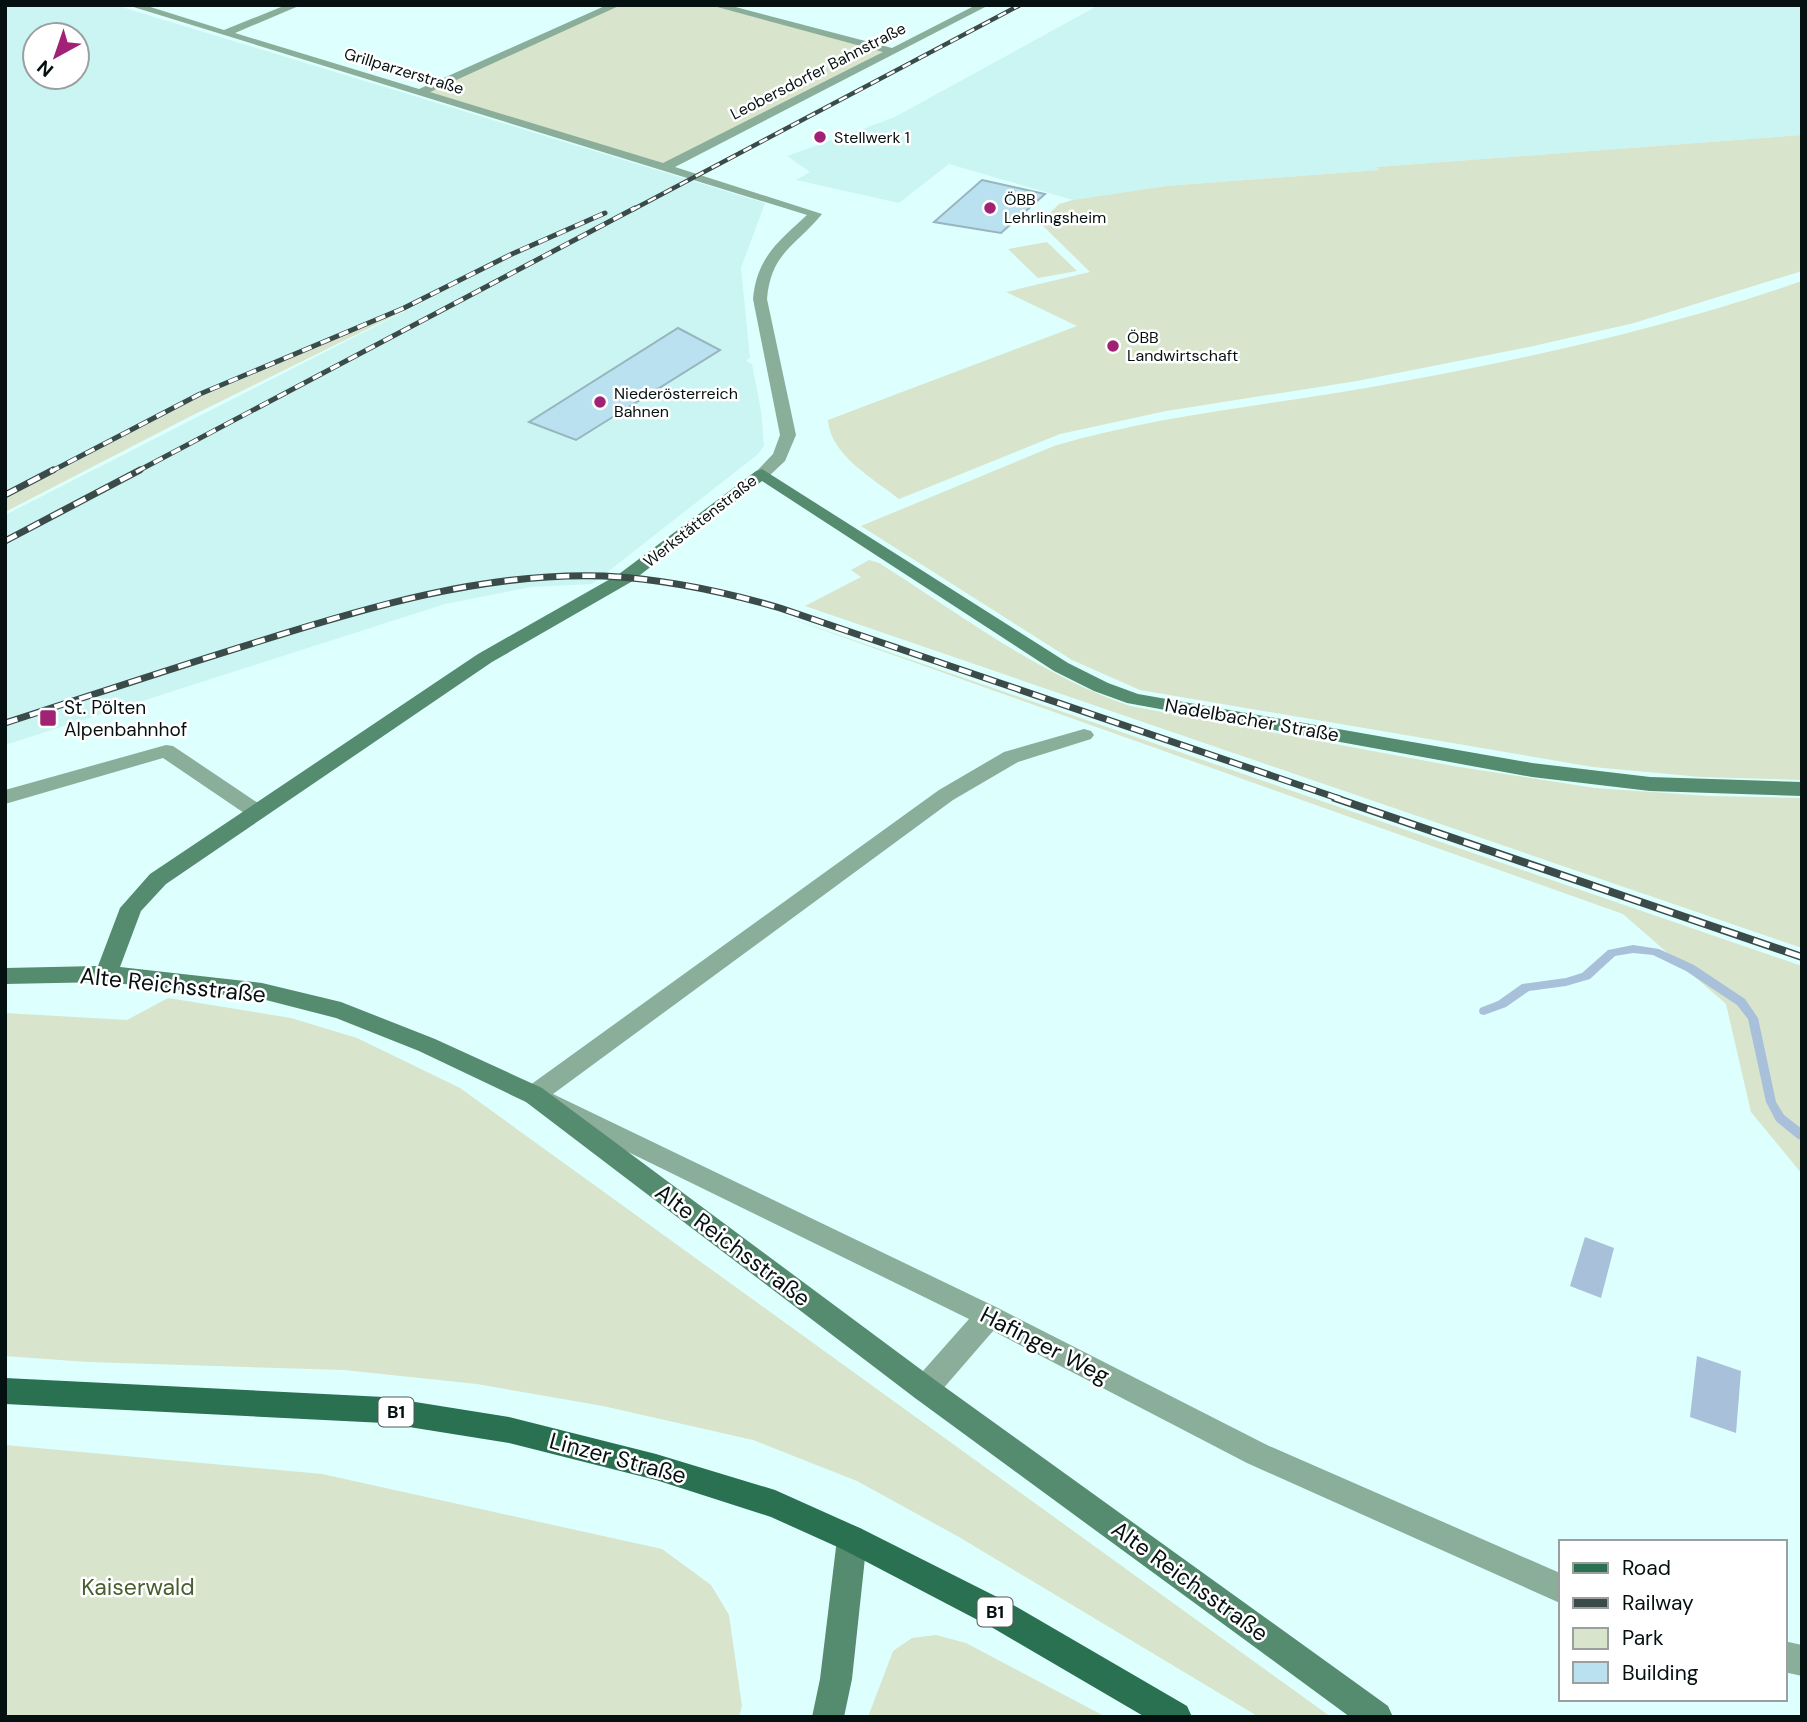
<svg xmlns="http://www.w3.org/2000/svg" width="1807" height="1722" font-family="'DM Sans',sans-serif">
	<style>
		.built { fill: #caf5f2; fill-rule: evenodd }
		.green { fill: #d8e4cc }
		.water { fill: #a9c0db }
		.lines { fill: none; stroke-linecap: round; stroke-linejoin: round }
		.stream { fill: #a9c0db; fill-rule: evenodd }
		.building { fill: #b9e1ef; stroke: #98b5bf; stroke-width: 2 }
		.street { fill: #8bae9b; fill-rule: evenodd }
		.secondary { fill: #558b6f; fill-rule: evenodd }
		.primary { fill: #297150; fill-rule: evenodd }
		.rail-far3-casing { stroke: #3a4b4a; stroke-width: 4.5 }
		.rail-far2-casing { stroke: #3a4b4a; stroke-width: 5 }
		.rail-far1-casing { stroke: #3a4b4a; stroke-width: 7 }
		.rail-casing { stroke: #3a4b4a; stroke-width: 8 }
		.rail-far3 { stroke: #fff; stroke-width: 2.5; stroke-dasharray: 9; stroke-linecap: butt }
		.rail-far2 { stroke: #fff; stroke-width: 3.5; stroke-dasharray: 10; stroke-linecap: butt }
		.rail-far1 { stroke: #fff; stroke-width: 4.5; stroke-dasharray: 13; stroke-linecap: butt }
		.rail { stroke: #fff; stroke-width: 5; stroke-dasharray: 17; stroke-linecap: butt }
		.poi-dot { fill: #a12274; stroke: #fff; stroke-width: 2.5 }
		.labels { text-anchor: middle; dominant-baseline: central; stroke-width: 5; stroke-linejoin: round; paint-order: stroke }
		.far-street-label { font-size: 16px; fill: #051010; stroke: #fff }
		.far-poi-label { font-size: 16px; fill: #051010; stroke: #fff; text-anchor: start }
		.shield { fill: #fff; stroke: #505858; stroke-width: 2 }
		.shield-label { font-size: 18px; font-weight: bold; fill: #051010 }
		.poi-label { font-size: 19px; fill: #051010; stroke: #fff; text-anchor: start }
		.street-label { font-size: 19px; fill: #051010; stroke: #fff }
		.near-street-label { font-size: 23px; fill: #051010; stroke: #fff }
		.near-park-label { font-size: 23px; fill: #495e2f; stroke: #fff }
	</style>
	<rect width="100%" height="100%" fill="#ddfffd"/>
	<g class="built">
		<path d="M 5,5 L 115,5 L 765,203 L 741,268 L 750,358 L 746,361 L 752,364 L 761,411 L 764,446 L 757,455 L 592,584 L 531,587 L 445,604 L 5,745 L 5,515 L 539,243 L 536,241 L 5,505 ZM 35,35 L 77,35 L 77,77 L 35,77 Z"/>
		<path d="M 1099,5 L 1802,5 L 1802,135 L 1378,167 L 1379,170 L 1166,186 L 1073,200 L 949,164 L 899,203 L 796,180 L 810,172 L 787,156 L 893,118 Z"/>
	</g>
	<g class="green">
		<path d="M 616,5 L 715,5 L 892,51 L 666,167 L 421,92 Z"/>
		<path d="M 1802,135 L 1802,271 L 1634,323 L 1529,347 L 1357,381 L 1166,411 L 1060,434 L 899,499 C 874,479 830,455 828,420 L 1077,326 L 1006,292 L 1090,272 L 1040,223 L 1059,204 L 1073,200 L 1166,186 L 1379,170 L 1377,167 Z"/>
		<path d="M 1047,242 L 1077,271 L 1038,278 L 1008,249 Z"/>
		<path d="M 1802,281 L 1802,780 L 1701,777 L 1593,767 L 1140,690 L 1072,660 L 861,526 L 1054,446 C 1155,416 1262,406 1366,388 C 1513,362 1661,330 1802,281 Z"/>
		<path d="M 408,309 L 191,416 L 5,512 L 5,499 L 198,398 Z"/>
		<path d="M 869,560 L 879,563 C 960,614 1039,675 1130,706 L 1459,767 L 1595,788 L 1709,796 L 1802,798 L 1802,948 L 805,606 L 861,577 L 851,570 Z"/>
		<path d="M 775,613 L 1802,966 L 1802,1174 L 1751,1112 L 1726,1004 L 1623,914 Z"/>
		<path d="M 168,998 L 291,1018 L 357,1038 L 460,1088 L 1331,1717 L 1259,1717 L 959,1537 L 857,1481 L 753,1440 L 603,1406 L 477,1384 L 344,1370 L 88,1362 L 5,1356 L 5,1013 L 127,1020 Z"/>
		<path d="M 5,1445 L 322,1474 L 662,1549 L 711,1585 L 729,1615 L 742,1706 L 739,1717 L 5,1717 Z"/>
		<path d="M 936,1635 L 966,1643 L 1106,1717 L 868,1717 L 893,1651 L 912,1638 Z"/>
	</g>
	<g class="water">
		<path d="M 1585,1237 L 1614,1248 L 1601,1298 L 1570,1286 Z"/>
		<path d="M 1697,1356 L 1741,1371 L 1736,1433 L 1690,1417 Z"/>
	</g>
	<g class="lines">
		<path class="stream" d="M 1633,945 L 1659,949 L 1694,965 L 1745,999 L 1758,1018 L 1776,1102 L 1784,1115 L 1802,1129 L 1802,1140 L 1798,1139 L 1776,1121 L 1766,1102 L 1748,1019 L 1737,1005 L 1686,971 L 1653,955 L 1633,953 L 1615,956 L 1590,979 L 1566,986 L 1529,991 L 1506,1007 L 1484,1015 L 1480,1014 L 1479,1011 L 1480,1008 L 1498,1001 L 1522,984 L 1566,978 L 1582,973 L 1608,950 Z"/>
	</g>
	<g class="building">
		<path d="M 982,180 L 1045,194 L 1001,233 L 934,222 Z"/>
		<path d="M 678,328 L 720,350 L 576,440 L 529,422 Z"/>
	</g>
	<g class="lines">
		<g class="street">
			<path d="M 127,5 L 144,5 L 224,30 L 286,5 L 301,5 L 235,33 L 419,89 L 607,5 L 621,5 L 430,92 L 663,163 L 883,52 L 710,5 L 728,5 L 892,48 L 976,5 L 989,5 L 675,167 L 822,214 C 796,246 771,252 767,299 L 796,435 L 785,461 L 768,477 L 762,479 L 754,474 L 773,454 L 780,435 L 753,299 C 757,257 778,242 807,215 Z"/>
			<path d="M 1084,729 L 1091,731 L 1094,735 L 1091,739 L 1018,762 L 953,800 L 553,1094 L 998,1308 L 1267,1445 L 1560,1573 L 1560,1603 L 1247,1463 L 993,1331 L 935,1398 L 925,1402 L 915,1398 L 911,1389 L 915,1380 L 969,1319 L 526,1102 L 522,1095 L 526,1088 L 939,790 L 1004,752 Z"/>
			<path d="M 166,745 L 173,746 L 264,807 L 267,812 L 264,817 L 250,817 L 163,758 L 5,804 L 5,790 Z"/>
			<path d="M 1784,1641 L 1802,1645 L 1802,1676 L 1784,1672 Z"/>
		</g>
		<g class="secondary">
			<path d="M 762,469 L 1068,663 L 1108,683 L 1138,694 L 1532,763 L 1650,777 L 1802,782 L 1802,796 L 1650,791 L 1532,777 L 1127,703 L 1094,691 L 1054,671 L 762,481 L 631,582 L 492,662 L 166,884 L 141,911 L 120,967 L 262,983 L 341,1002 L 435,1039 L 542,1088 L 935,1380 L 1388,1706 L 1393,1717 L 1350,1717 L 915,1398 L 526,1102 L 419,1051 L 336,1018 L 262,999 L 106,982 L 5,984 L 5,968 L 98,966 L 120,908 L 150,874 L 478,654 L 619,574 L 756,471 Z"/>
			<path d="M 852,1525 L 862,1529 L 867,1539 L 852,1679 L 844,1717 L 812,1717 L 820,1679 L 837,1539 L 842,1529 Z"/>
		</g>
		<path class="primary" d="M 5,1378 L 384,1397 L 509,1417 L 656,1454 L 775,1490 L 862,1529 L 1015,1606 L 1187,1706 L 1192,1717 L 1145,1717 L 993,1628 L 842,1549 L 771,1517 L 656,1480 L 509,1443 L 384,1423 L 5,1404 Z"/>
		<defs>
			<path id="rail-far3" d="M 632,210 L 1020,5"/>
			<g id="rail-far2">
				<path d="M 50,472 L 200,394 L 404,308 L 512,254 L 605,213"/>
				<path d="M 136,472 L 635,208"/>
			</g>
			<g id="rail-far1">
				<path d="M 5,495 L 53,470"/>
				<path d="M 5,541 L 140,470"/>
				<path d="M 5,723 C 89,696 173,668 257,642 C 368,607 485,572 604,576 C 664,579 722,591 780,608 L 1340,799"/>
			</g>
			<path id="rail" d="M 1335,798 L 1802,957"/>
		</defs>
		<use href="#rail-far3" class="rail-far3-casing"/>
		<use href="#rail-far2" class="rail-far2-casing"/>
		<use href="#rail-far1" class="rail-far1-casing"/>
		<use href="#rail" class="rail-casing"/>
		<use href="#rail-far3" class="rail-far3"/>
		<use href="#rail-far2" class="rail-far2"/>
		<use href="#rail-far1" class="rail-far1"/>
		<use href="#rail" class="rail"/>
	</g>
	<g class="poi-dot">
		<circle cx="820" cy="137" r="7"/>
		<circle cx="990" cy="208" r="7"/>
		<circle cx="1113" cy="346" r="7"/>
		<circle cx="600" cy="402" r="7"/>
		<rect x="39" y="709" width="18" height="18" rx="3.5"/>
	</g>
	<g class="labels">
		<g class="far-street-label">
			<text transform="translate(404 71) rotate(17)">Grillparzerstraße</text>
			<text transform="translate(818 71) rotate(-27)">Leobersdorfer Bahnstraße</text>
			<text transform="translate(700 521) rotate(-38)">Werkstättenstraße</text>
		</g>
		<g class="far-poi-label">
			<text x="834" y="137">Stellwerk 1</text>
			<text x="1004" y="199">ÖBB<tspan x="1004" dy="18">Lehrlingsheim</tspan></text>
			<text x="1127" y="337">ÖBB<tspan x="1127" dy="18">Landwirtschaft</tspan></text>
			<text x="614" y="393">Niederösterreich<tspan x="614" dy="18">Bahnen</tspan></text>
		</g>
		<g class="shield">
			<rect x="378.5" y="1397.5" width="35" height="29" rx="5"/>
			<rect x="977.5" y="1597.5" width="35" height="29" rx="5"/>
		</g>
		<g class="shield-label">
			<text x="396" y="1412">B1</text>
			<text x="995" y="1612">B1</text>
		</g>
		<g class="poi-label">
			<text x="64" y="707">St. Pölten<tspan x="64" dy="22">Alpenbahnhof</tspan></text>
		</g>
		<g class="street-label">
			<text transform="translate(1252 720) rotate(10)">Nadelbacher Straße</text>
		</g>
		<g class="near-street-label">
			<text transform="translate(173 985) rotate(6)">Alte Reichsstraße</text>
			<text transform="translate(733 1245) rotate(37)">Alte Reichsstraße</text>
			<text transform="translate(1045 1345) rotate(27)">Hafinger Weg</text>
			<text transform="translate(618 1458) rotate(15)">Linzer Straße</text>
			<text transform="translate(1190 1581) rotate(36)">Alte Reichsstraße</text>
		</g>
		<g class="near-park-label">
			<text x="138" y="1587">Kaiserwald</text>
		</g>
	</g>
	<rect width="1807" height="1722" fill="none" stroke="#051010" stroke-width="14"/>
	<rect x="1559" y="1540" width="228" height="161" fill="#ffffff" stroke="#9b9f9f" stroke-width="2"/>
	<rect x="1573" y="1563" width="35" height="10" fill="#297150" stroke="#9b9f9f" stroke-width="2"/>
	<text x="1622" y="1575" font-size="21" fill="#051010">Road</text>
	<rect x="1573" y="1598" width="35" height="10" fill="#3a4b4a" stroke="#9b9f9f" stroke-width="2"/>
	<text x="1622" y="1610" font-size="21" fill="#051010">Railway</text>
	<rect x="1573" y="1628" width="35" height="21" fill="#d8e4cc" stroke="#9b9f9f" stroke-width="2"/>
	<text x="1622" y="1645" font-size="21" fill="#051010">Park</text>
	<rect x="1573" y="1662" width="35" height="21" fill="#b9e1ef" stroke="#9b9f9f" stroke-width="2"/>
	<text x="1622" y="1680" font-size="21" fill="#051010">Building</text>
	<g transform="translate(56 56) rotate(220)"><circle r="33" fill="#ffffff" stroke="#9b9f9f" stroke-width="2"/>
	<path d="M0-5L12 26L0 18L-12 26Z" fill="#a12274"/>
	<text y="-10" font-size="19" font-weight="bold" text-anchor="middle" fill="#051010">N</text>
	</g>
</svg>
